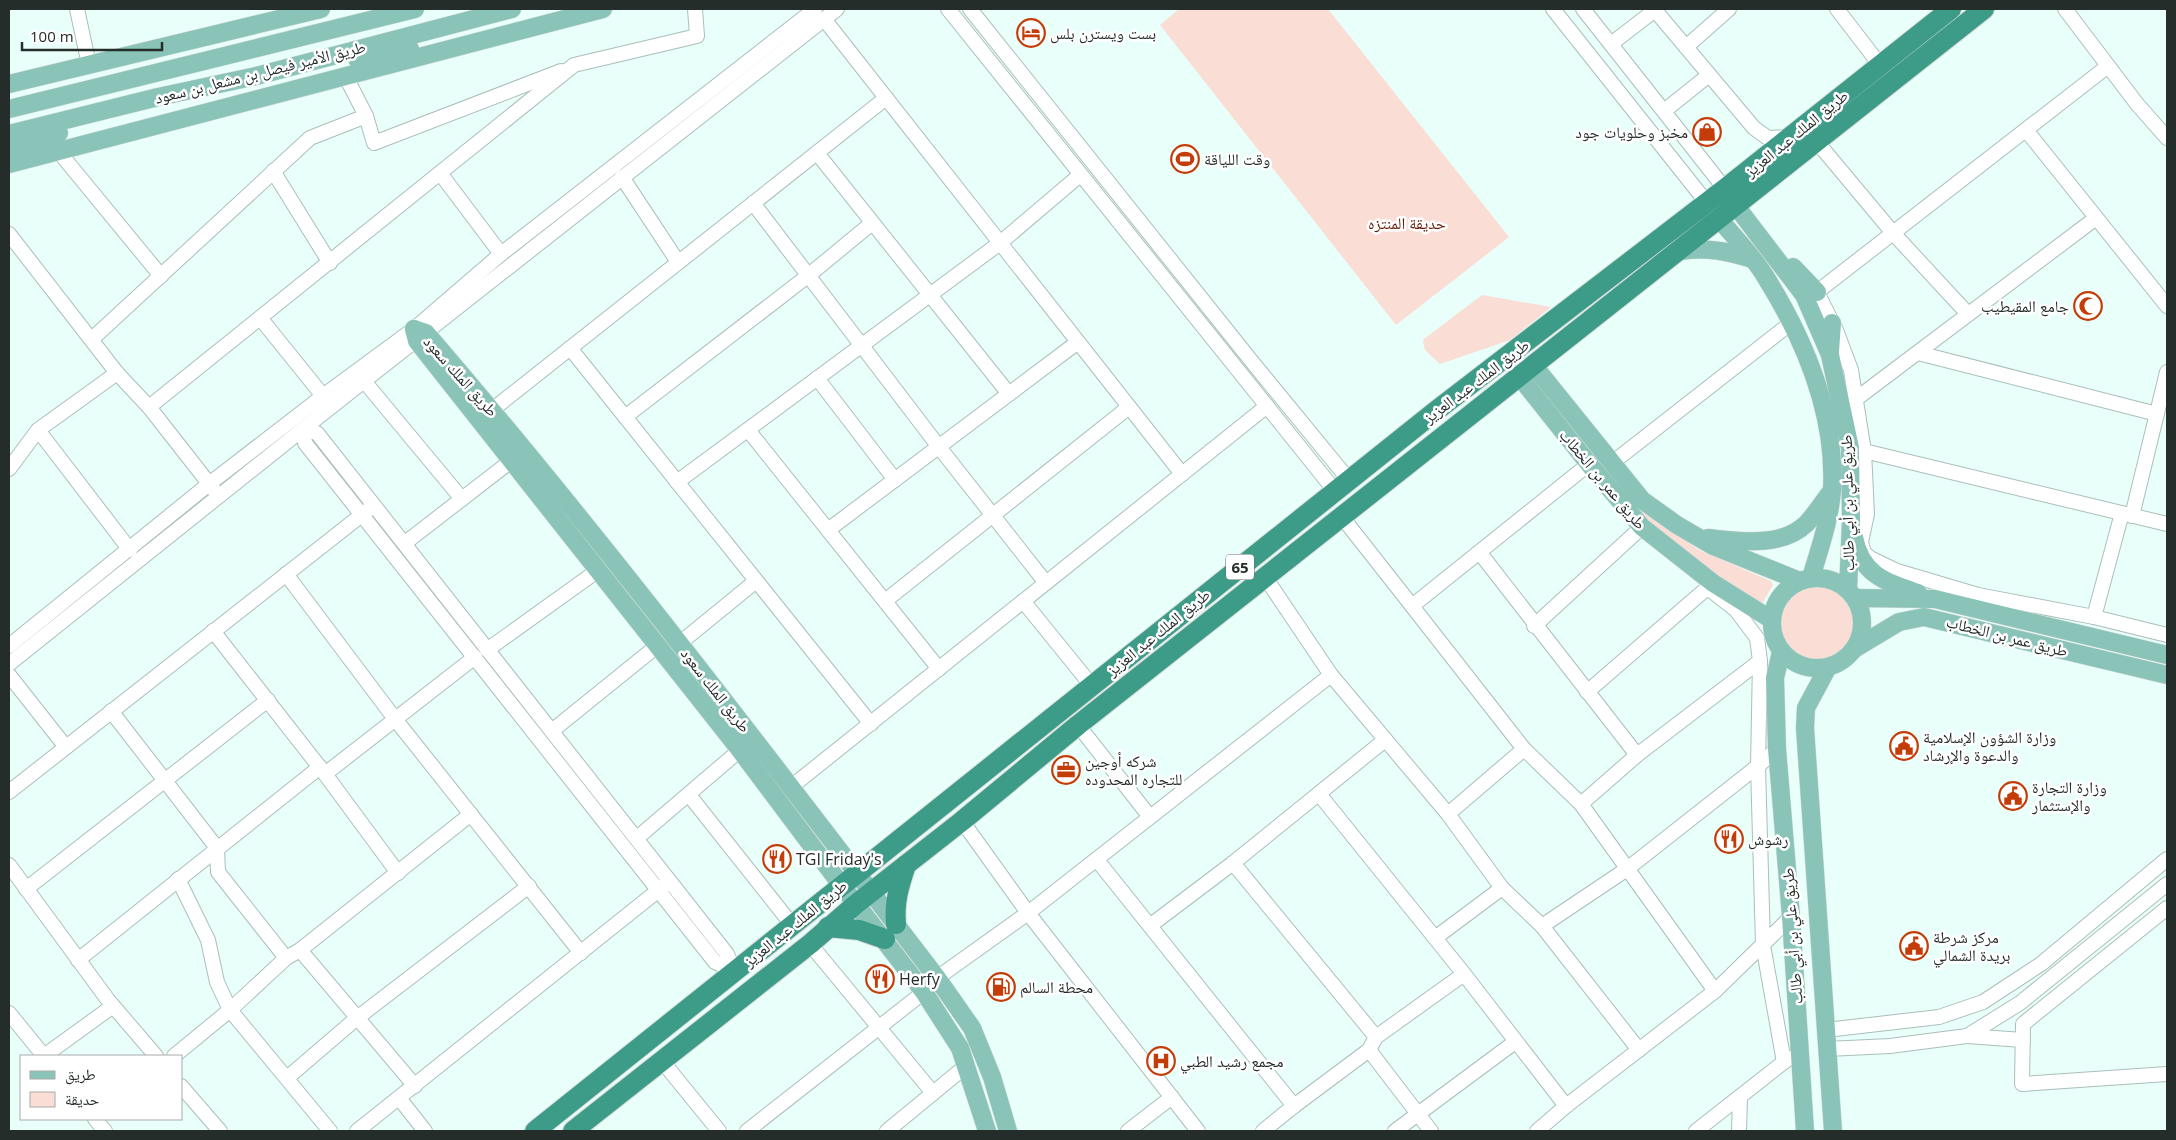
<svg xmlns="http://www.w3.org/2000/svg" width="2176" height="1140" font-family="'Open Sans','Noto Naskh Arabic',sans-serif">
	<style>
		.green { fill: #faddd4 }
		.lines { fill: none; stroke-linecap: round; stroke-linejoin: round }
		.minor-casing { stroke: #aabfb9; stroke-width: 16 }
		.major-casing { stroke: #dcdddd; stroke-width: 19 }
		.highway-casing { stroke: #dcdddd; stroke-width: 22 }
		.minor { stroke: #fff; stroke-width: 14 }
		.major { stroke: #8ac4b8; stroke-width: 18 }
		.highway { stroke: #3c9c88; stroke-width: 20 }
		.labels { text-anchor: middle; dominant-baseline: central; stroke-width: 5; stroke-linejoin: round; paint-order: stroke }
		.shield { fill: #fff; stroke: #666c6a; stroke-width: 1 }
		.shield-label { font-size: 15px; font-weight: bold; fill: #242d2a }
		.poi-label { font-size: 16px; fill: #242d2a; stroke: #fff; text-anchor: start }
		.street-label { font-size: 16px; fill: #242d2a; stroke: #fff }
		.park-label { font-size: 16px; fill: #621c06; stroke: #fff }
	</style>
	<rect width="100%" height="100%" fill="#e9fff9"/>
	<g class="green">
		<path d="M 1179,9 L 1328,9 L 1509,237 L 1396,325 L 1160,25 Z"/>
		<path d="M 1482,295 L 1551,307 L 1510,340 L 1440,364 L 1425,350 L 1423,341 L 1424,339 Z"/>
		<path d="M 1586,445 L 1650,516 L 1699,550 L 1771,581 L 1773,585 L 1760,607 L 1749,597 L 1658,534 L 1584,447 Z"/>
		<path d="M 1822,585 C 1827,586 1832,587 1837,589 C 1843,593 1848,600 1852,606 C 1874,648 1816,687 1783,641 C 1772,626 1780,604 1793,593 C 1801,587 1812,586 1822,585 Z"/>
	</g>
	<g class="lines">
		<defs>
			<g id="minor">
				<path d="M 77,9 L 89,65"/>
				<path d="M 948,9 L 1335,491"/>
				<path d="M 970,9 L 1253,363 L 1349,480"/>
				<path d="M 1553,9 L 1711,208"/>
				<path d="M 1583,9 L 1729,194"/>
				<path d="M 1654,9 L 1754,128 L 1768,138 L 1790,137"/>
				<path d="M 1837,9 L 1880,65"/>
				<path d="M 2065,9 L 2137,104 L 2167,138"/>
				<path d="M 824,19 L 1182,474"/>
				<path d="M 1611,44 L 1655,10"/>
				<path d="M 1686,47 L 1729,9"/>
				<path d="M 2108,66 L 1817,292 L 1836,330 L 1851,370 L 1864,451 L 1867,514 L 1861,542 L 1864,553 L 1870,558 L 1897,571 L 1978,595 L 2094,617 L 2167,635"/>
				<path d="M 1664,111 L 1709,75"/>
				<path d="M 366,116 L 374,143 L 561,71"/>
				<path d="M 2026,130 L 2167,306"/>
				<path d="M 1817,142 L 1893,233 L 1968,314"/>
				<path d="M 59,152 L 161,276"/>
				<path d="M 817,153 L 1009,394"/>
				<path d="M 273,171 L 330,263"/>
				<path d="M 440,173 L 501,254"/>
				<path d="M 622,177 L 678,262"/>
				<path d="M 753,203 L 939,447 L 1046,583"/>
				<path d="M 9,234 L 117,373 L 149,407 L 214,490"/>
				<path d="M 261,319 L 323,396"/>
				<path d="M 92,339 L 310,138 L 366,116 L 346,77"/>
				<path d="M 570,348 L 871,724"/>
				<path d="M 1918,353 L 2157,414"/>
				<path d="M 817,378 L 895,480"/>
				<path d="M 364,381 L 462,499"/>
				<path d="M 1856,399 L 2096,218"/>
				<path d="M 149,407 L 574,65 L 697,36 L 695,9"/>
				<path d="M 492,410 L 886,98"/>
				<path d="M 625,417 L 809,275 L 872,223"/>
				<path d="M 303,429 L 317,433 L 727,954 L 734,971 L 715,962 L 305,443 Z"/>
				<path d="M 38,430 L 130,550"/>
				<path d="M 748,430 L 939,669"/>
				<path d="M 1864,451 L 2167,524"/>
				<path d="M 1612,463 L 1791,323"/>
				<path d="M 1589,464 L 1412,606 L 1524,749 L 1581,804 L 1715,991"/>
				<path d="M 9,469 L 38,430 L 117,373"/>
				<path d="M 677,482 L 1000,243 L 1080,175"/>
				<path d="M 2132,516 L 2167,372"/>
				<path d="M 1342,517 L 1412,606"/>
				<path d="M 828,530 L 1078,342"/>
				<path d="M 405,543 L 511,461"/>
				<path d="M 1480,553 L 1637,755"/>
				<path d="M 286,574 L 395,719 L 581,953"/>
				<path d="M 1265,577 L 1331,675 L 1448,814 L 1502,888 L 1542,926 L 1639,1050"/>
				<path d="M 1709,589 L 1736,610 L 1757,638 L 1760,661 L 1758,766 L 1763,945 L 1784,1062"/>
				<path d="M 885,601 L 1129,407"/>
				<path d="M 1023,601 L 1092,686"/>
				<path d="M 2094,617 L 2122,513"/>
				<path d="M 1534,626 L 1642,527"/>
				<path d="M 213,631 L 325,774 L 398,873"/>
				<path d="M 680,643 L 756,581"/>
				<path d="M 9,646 L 209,484 L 323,396 L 414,329 L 501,254 L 815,9"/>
				<path d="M 487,650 L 597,571"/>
				<path d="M 9,664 L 303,429 L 837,9"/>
				<path d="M 9,675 L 65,746"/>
				<path d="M 1587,692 L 1713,583"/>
				<path d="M 111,711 L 217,848 L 218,872 L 286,958"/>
				<path d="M 1078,725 L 1150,817"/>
				<path d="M 553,730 L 657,646"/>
				<path d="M 325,774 L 475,657"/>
				<path d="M 791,787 L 1267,406"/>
				<path d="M 9,792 L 368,510"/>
				<path d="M 1319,794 L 1464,974 L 1566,1106"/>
				<path d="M 689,795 L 793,926"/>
				<path d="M 1581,804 L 1637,755 L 1760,661"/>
				<path d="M 1448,814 L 1524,749"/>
				<path d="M 962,821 L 1028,913 L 1198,1131"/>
				<path d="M 637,838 L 740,750"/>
				<path d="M 1097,860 L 1294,1106"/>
				<path d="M 1233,863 L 1376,1037"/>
				<path d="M 9,865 L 108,1000 L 156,1056"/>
				<path d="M 178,879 L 208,940 L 217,982 L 230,1010 L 330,1131"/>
				<path d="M 26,889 L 268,700"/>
				<path d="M 2167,908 L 2023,1024 L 2022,1084 L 2167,1074"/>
				<path d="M 1151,925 L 1233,863 L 1385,740"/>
				<path d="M 1542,926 L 1627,869 L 1758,766 L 1777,749"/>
				<path d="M 1435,938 L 1502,888"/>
				<path d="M 810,944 L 933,1093"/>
				<path d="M 300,950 L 415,1086"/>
				<path d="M 78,960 L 320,767"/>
				<path d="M 937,978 L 1028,913 L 1331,675"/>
				<path d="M 9,1013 L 44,1056"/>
				<path d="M 1826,1030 L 1939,1017 L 1983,1002 L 2041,964 L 2167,859"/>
				<path d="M 1967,1036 L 2023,1040"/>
				<path d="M 1827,1049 L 1890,1046 L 1967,1036 L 2020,1003 L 2167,884"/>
				<path d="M 1369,1050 L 1431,1131"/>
				<path d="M 44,1056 L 113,1006"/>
				<path d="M 174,1056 L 230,1010 L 286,958 L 300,950 L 471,814"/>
				<path d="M 662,1061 L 719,1131"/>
				<path d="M 287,1078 L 357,1018 L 529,886"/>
				<path d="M 181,1086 L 220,1131"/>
				<path d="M 399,1098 L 425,1131"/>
				<path d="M 95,1119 L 105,1131"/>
				<path d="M 357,1131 L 665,885"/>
				<path d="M 747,1131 L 924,992"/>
				<path d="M 887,1131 L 966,1066"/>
				<path d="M 1128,1131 L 1172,1097"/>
				<path d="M 1263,1131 L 1294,1106 L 1369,1050 L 1376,1037 L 1464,974"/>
				<path d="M 1395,1131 L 1515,1042"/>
				<path d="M 1537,1131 L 1566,1106 L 1715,991 L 1791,917"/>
				<path d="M 1696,1131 L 1789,1058"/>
				<path d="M 1739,1131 L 1740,1098"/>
			</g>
			<g id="major">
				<path d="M 357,59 L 410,49"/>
				<path d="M 9,84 L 321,9"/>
				<path d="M 9,109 L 415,9"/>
				<path d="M 9,134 L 158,97 L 256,76 L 512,9"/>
				<path d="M 9,148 L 59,133"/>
				<path d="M 9,164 L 603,9"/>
				<path d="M 1736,206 L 1804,295 L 1830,355 L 1850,448 L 1851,520 L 1848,590"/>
				<path d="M 1720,220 C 1735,238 1753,256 1765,276 C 1805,340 1836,414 1832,490 C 1830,520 1819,550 1811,578"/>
				<path d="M 1681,251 C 1706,247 1727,251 1752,259"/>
				<path d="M 1793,267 L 1817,292"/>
				<path d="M 414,329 L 426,333 C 605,541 770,760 937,978 L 972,1028 L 992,1077 L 1008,1131"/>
				<path d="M 414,329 L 417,341 L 740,750 L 842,886 L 924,992 L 960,1048 L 987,1131"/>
				<path d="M 1830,352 L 1832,323"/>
				<path d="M 1534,366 L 1642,500 L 1677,525 L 1713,546 L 1800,581"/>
				<path d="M 1519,376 L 1589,464 L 1642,527 L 1713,583 L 1772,620"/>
				<path d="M 1854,537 C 1861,575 1886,582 1918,593"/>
				<path d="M 1708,538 C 1739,541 1781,548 1806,524 C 1815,515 1822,503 1830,493"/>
				<circle cx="1817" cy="623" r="45"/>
				<path d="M 1855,598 L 1935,599 L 2167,655"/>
				<path d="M 1854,649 L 1899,622 L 1924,617 L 2167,675"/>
				<path d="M 1781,652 L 1775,678 L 1777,749 L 1791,917 L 1805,1131"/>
				<path d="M 1828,667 L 1806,708 L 1805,728 L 1833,1131"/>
			</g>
			<g id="highway">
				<path d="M 896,924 C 894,902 899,886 906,865"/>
				<path d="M 828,927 L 859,930 L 885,939"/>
				<path d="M 535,1131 L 1437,410 L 1726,188 L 1951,9"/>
				<path d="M 573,1131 L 810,944 L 856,904 L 962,821 L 1078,725 L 1984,9"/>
			</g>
		</defs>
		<use href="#minor" class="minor-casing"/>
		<use href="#major" class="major-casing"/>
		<use href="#highway" class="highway-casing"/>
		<use href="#minor" class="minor"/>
		<use href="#major" class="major"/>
		<use href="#highway" class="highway"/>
	</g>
	<defs>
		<symbol id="hotel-ring" viewBox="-11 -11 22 22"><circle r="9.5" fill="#fff" stroke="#c43d09" stroke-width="1.5"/><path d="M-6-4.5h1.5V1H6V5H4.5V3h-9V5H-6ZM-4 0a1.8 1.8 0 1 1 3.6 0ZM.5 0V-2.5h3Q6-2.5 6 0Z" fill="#c43d09"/></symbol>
		<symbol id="shop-ring" viewBox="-11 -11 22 22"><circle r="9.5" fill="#fff" stroke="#c43d09" stroke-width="1.5"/><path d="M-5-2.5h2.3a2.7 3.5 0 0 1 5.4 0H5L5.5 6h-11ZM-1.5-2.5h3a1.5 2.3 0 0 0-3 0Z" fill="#c43d09"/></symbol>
		<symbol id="stadium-ring" viewBox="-11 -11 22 22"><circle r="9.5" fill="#fff" stroke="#c43d09" stroke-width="1.5"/><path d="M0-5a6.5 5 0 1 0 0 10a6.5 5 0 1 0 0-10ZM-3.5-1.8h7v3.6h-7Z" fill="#c43d09"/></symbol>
		<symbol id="mosque-ring" viewBox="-11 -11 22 22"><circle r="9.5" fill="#fff" stroke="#c43d09" stroke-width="1.5"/><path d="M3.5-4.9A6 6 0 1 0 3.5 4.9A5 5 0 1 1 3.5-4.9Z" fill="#c43d09"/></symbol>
		<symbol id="civic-ring" viewBox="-11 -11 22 22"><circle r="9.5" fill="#fff" stroke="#c43d09" stroke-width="1.5"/><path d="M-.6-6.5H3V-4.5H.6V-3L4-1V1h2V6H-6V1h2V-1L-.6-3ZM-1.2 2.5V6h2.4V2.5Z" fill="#c43d09"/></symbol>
		<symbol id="office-ring" viewBox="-11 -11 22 22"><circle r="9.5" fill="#fff" stroke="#c43d09" stroke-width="1.5"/><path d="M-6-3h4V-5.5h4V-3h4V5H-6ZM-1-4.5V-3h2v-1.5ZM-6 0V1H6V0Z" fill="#c43d09"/></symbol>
		<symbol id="restaurant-ring" viewBox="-11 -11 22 22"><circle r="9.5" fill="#fff" stroke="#c43d09" stroke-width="1.5"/><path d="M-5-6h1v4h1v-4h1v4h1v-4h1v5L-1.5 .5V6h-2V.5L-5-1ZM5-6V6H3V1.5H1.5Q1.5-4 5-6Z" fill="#c43d09"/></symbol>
		<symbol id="fuel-ring" viewBox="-11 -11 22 22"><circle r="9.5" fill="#fff" stroke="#c43d09" stroke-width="1.5"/><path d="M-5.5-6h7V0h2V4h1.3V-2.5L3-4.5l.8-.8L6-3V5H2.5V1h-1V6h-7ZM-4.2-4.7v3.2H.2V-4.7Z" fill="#c43d09"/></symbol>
		<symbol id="hospital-ring" viewBox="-11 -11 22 22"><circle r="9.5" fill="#fff" stroke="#c43d09" stroke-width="1.5"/><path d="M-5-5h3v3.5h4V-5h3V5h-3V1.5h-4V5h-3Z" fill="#c43d09"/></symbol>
	</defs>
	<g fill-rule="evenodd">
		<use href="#hotel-ring" x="1015" y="17" width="32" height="32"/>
		<use href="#shop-ring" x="1691" y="116" width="32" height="32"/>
		<use href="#stadium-ring" x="1169" y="143" width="32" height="32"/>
		<use href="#mosque-ring" x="2072" y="290" width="32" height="32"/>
		<use href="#civic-ring" x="1888" y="730" width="32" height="32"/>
		<use href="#office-ring" x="1050" y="754" width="32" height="32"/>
		<use href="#civic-ring" x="1997" y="780" width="32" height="32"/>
		<use href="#restaurant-ring" x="1713" y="823" width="32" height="32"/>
		<use href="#restaurant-ring" x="761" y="843" width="32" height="32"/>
		<use href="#civic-ring" x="1898" y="930" width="32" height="32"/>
		<use href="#restaurant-ring" x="864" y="963" width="32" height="32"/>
		<use href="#fuel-ring" x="985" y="971" width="32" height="32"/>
		<use href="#hospital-ring" x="1145" y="1045" width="32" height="32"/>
	</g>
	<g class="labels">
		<rect class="shield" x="1226" y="554.5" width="28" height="25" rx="4"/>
		<g class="shield-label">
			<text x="1240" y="567">65</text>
		</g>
		<g class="poi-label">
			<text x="1050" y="33">بست ويسترن بلس</text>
			<text x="1688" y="132" text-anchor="end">مخبز وحلويات جود</text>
			<text x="1204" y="159">وقت اللياقة</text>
			<text x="2069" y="306" text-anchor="end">جامع المقيطيب</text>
			<text x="1923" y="737">وزارة الشؤون الإسلامية<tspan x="1923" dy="18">والدعوة والإرشاد</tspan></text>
			<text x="1085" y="761">شركه أوجين<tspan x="1085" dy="18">للتجاره المحدوده</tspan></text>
			<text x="2032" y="787">وزارة التجارة<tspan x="2032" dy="18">والإستثمار</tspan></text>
			<text x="1748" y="839">رشوش</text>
			<text x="796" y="859">TGI Friday's</text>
			<text x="1933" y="937">مركز شرطة<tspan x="1933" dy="18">بريدة الشمالي</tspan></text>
			<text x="899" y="979">Herfy</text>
			<text x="1020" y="987">محطة السالم</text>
			<text x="1180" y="1061">مجمع رشيد الطبي</text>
		</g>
		<g class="street-label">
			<text transform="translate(260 72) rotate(-14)">طريق الأمير فيصل بن مشعل بن سعود</text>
			<text transform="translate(1796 133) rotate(-39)">طريق الملك عبد العزيز</text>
			<text transform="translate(461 376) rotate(48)">طريق الملك سعود</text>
			<text transform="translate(1476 381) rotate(-37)">طريق الملك عبد العزيز</text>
			<text transform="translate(1603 479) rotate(50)">طريق عمر بن الخطاب</text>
			<text transform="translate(1847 503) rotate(-91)">طريق علي بن أبي طالب</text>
			<text transform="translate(1158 632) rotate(-39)">طريق الملك عبد العزيز</text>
			<text transform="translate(2007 636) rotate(14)">طريق عمر بن الخطاب</text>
			<text transform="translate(716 690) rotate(52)">طريق الملك سعود</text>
			<text transform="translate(795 923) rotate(-39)">طريق الملك عبد العزيز</text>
			<text transform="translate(1792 936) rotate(-94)">طريق علي بن أبي طالب</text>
		</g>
		<g class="park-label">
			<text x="1407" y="223">حديقة المنتزه</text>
		</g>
	</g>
	<rect width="2176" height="1140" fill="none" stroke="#242d2a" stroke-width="20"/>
	<rect x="20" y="1055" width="162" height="65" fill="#ffffff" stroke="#a7abaa"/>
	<rect x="30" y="1071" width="25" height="8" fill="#8ac4b8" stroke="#a7abaa"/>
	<text x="65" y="1080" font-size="15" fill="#242d2a">طريق</text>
	<rect x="30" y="1092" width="25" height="15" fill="#faddd4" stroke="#a7abaa"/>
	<text x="65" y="1105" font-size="15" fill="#242d2a">حديقة</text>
	<path d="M22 42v8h140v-8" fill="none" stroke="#242d2a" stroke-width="2.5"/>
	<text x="30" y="42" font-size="15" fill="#242d2a" stroke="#ffffff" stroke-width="4" paint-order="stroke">100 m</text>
</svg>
